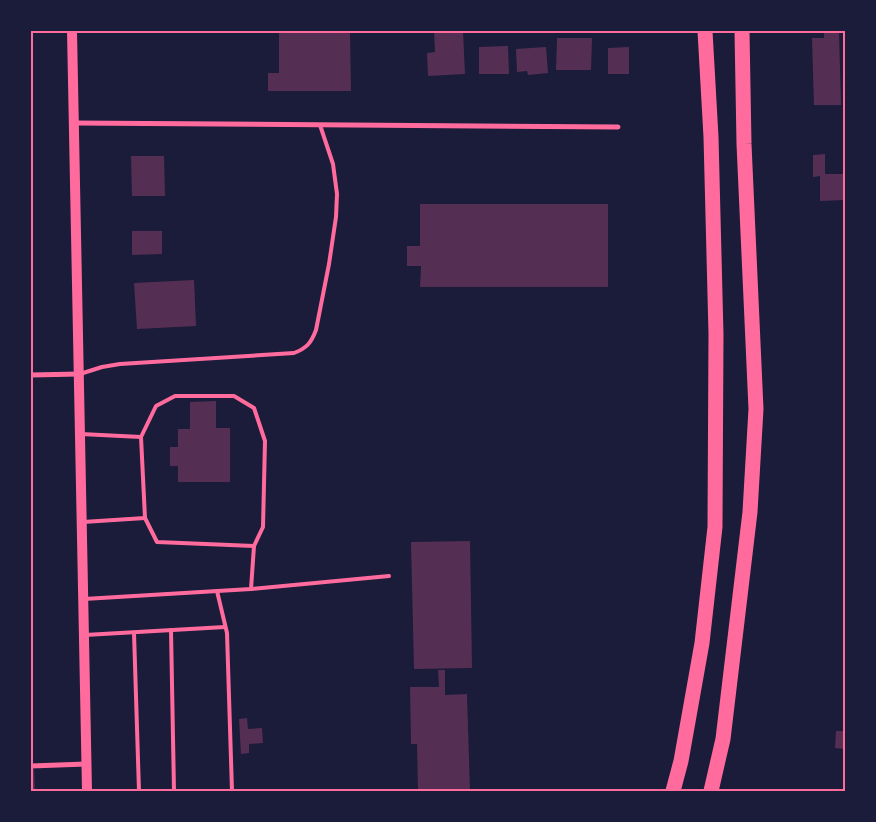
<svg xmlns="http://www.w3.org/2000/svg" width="876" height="822" font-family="Rubik,sans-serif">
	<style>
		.building { fill: #542f53 }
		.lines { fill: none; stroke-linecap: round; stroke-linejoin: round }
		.service { stroke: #ff6b9d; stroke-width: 4 }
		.minor { stroke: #ff6b9d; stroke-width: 5 }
		.secondary { stroke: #ff6b9d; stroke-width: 10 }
		.motorway { stroke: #ff6b9d; stroke-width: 15 }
		.neatline { fill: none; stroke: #ff6b9d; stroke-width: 2 }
	</style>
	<rect width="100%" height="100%" fill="#1b1b3a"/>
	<g class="building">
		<path d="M 279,31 L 350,31 L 351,91 L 268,91 L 268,73 L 279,73 Z"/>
		<path d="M 434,31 L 463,31 L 465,74 L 428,76 L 427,53 L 435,52 Z"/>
		<path d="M 839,32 L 841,105 L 814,105 L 812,38 L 824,38 L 824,33 Z"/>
		<path d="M 557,38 L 592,38 L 591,70 L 556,70 Z"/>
		<path d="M 508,46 L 509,74 L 479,74 L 479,47 Z"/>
		<path d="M 546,47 L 548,73 L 528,75 L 527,71 L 517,72 L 516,49 Z"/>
		<path d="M 629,47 L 629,74 L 608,74 L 608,48 Z"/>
		<path d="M 825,154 L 825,174 L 845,174 L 845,200 L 820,201 L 820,176 L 813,177 L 813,155 Z"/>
		<path d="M 131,156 L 164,156 L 165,196 L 132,196 Z"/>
		<path d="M 420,204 L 608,204 L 608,287 L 420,287 L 421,266 L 407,266 L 407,246 L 420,246 Z"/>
		<path d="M 132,231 L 162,231 L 162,254 L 132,255 Z"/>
		<path d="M 194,280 L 196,326 L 137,329 L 134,283 Z"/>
		<path d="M 216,401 L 216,428 L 230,428 L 230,482 L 178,482 L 178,466 L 170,466 L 170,447 L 178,447 L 178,429 L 190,429 L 190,402 Z"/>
		<path d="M 470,541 L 472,668 L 414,669 L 411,542 Z"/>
		<path d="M 438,670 L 445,670 L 445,695 L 467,694 L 470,791 L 418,791 L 417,744 L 411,744 L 410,687 L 439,687 Z"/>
		<path d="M 247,718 L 248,729 L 262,728 L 263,743 L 249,744 L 249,753 L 241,754 L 239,719 Z"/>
		<path d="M 836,731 L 845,731 L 845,749 L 835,748 Z"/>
		<path d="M 31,769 L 34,769 L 35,791 L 31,791 Z"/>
	</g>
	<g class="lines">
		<g class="service">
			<path d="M 80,374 L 102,367 L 120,364 L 294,353 C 307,348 311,343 316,330 L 329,264 L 336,217 L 337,194 L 333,164 L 320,125"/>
			<path d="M 81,434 L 141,437 L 145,518 L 83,522"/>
			<path d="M 141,437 L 156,406 L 175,396 L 234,396 L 254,408 L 265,441 L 263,527 L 254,546 L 251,589"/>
			<path d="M 145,518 L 157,542 L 254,546"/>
			<path d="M 217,591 L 227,633 L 232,791"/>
			<path d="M 84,599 L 251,589 L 389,576"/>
			<path d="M 171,630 L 174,791"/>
			<path d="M 134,633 L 139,791"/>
			<path d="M 85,635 L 225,627"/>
		</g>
		<g class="minor">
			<path d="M 74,123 L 618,127"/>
			<path d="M 31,375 L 80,374"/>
			<path d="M 31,766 L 86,764"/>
		</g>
		<path class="secondary" d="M 72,31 L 87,791"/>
		<g class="motorway">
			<path d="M 673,791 L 681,761 L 702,643 L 715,527 L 716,334 L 711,137 L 705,31"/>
			<path d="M 711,791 L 723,739 L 750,512 L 756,409 L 744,144 L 742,31"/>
		</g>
	</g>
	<rect width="876" height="822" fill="none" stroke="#1b1b3a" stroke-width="65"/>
	<rect x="32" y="32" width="812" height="758" class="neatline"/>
</svg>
